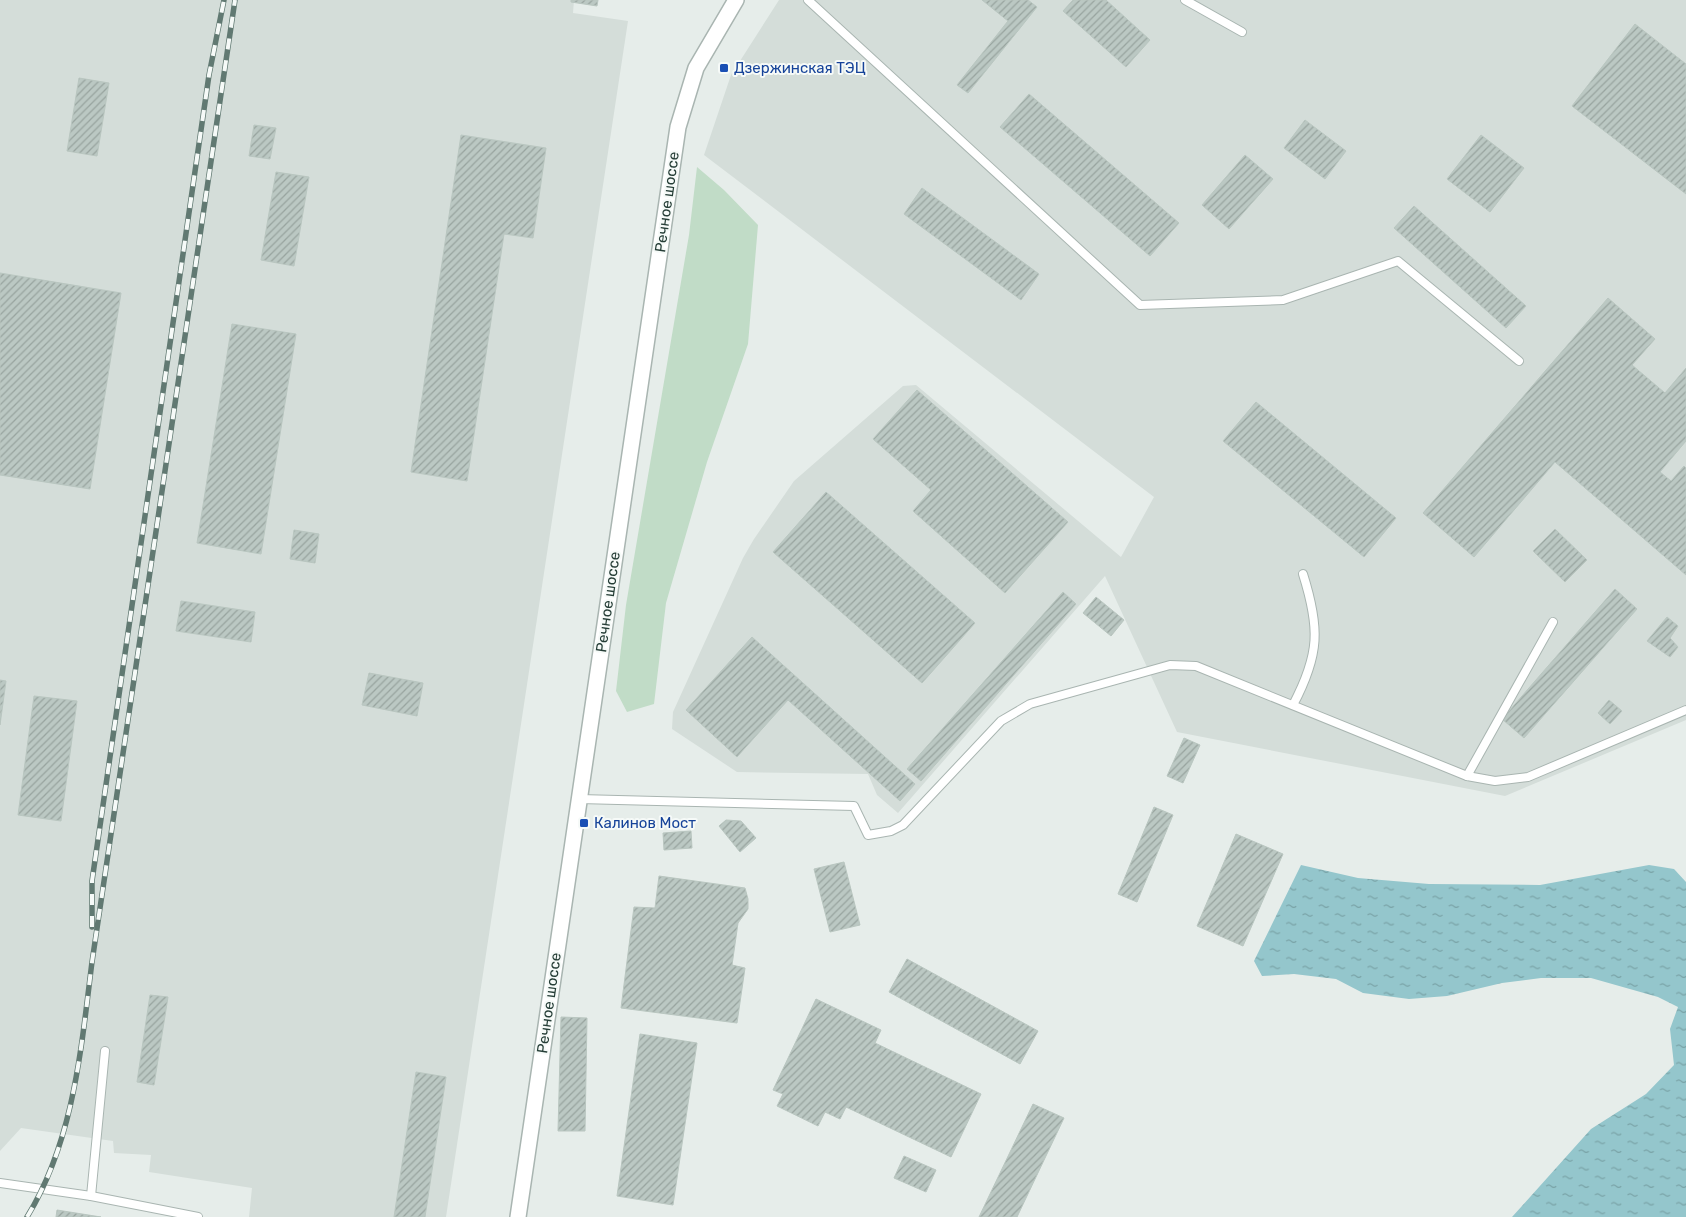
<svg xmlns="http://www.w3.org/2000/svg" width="1686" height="1217" font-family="Rubik,sans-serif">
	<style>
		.built { fill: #d4ddd9 }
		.green { fill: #c1dcc7 }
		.water { fill: url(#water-ripples) }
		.building { fill: url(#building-hatch); stroke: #b9c6c0 }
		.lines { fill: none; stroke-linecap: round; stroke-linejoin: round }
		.service-casing { stroke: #a9b5b1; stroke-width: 10 }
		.tertiary-casing { stroke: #a9b5b1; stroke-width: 18 }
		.service { stroke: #fff; stroke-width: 8 }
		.tertiary { stroke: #fff; stroke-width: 15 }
		.rail-casing { stroke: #617972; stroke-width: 5.5 }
		.rail { stroke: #f6faf8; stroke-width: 4; stroke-dasharray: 11; stroke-linecap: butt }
		.transit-dot { fill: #1a4fb4; stroke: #f6faf8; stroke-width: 2 }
		.labels { text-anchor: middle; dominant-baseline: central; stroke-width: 4; stroke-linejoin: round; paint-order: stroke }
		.transit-label { font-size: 15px; fill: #164399; stroke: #f6faf8; text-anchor: start }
		.street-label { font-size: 15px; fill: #263e37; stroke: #f6faf8 }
	</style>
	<defs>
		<pattern id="water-ripples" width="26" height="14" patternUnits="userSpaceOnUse" patternTransform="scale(1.25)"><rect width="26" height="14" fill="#94c6cc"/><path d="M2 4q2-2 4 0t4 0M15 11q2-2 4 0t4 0" fill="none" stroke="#79a2a6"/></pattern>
		<pattern id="building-hatch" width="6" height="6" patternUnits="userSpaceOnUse" patternTransform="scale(1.25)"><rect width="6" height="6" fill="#bbc8c3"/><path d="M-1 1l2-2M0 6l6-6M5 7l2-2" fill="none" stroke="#98a49f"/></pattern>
	</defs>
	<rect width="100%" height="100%" fill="#e6edea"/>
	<g class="built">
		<path d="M 0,0 L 574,0 L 573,13 L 628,21 L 446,1217 L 249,1217 L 252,1188 L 149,1172 L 151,1155 L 114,1153 L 113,1141 L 21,1128 L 0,1151 Z"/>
		<path d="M 779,0 L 1686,0 L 1686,720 L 1505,796 L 1177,732 L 1105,576 L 898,813 L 877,795 L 868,774 L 737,772 L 672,729 L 673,712 L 743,558 L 754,539 L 794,481 L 903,386 L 916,385 L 1121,557 L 1154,497 L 704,155 L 731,75 Z"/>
	</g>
	<path class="green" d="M 697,167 L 724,190 L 758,225 L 748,344 L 707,462 L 666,603 L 654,704 L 627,712 L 616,691 L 626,605 L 689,235 Z"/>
	<path class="water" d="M 1301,865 L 1358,878 L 1429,884 L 1540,885 L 1649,865 L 1674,869 L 1686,882 L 1686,1217 L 1512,1217 L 1591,1129 L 1646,1094 L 1674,1065 L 1670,1029 L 1678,1007 L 1658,997 L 1591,978 L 1541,978 L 1502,983 L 1447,996 L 1409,999 L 1363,993 L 1336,979 L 1294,974 L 1262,976 L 1254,961 Z"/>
	<g class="building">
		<path d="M 571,0 L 598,0 L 597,6 L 571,2 Z"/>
		<path d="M 982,0 L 1028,0 L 1037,7 L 968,93 L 957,85 L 1008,21 Z"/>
		<path d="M 1073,0 L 1106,0 L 1150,40 L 1126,67 L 1063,11 Z"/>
		<path d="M 1635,24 L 1686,64 L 1686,194 L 1572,106 Z"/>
		<path d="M 79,78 L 109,83 L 97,156 L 67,151 Z"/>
		<path d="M 1029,94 L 1179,223 L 1150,256 L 1000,127 Z"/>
		<path d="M 1305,120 L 1346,151 L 1325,179 L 1284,148 Z"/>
		<path d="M 254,125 L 276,128 L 270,159 L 249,156 Z"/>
		<path d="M 461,135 L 546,148 L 533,238 L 504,234 L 467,481 L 411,472 Z"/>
		<path d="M 1481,135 L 1524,168 L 1490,212 L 1447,179 Z"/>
		<path d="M 1245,155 L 1273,179 L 1229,229 L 1202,205 Z"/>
		<path d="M 276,172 L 309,177 L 294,266 L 261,260 Z"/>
		<path d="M 922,188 L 1039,274 L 1021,300 L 904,214 Z"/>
		<path d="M 1414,206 L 1526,306 L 1506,328 L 1394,228 Z"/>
		<path d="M 0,273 L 121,293 L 90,489 L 0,475 Z"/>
		<path d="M 1608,298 L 1655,339 L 1632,365 L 1665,393 L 1686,368 L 1686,441 L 1660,472 L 1671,481 L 1684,466 L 1686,468 L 1686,575 L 1555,462 L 1474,557 L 1423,513 Z"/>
		<path d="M 232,324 L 296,334 L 261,554 L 197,543 Z"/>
		<path d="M 917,390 L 1068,522 L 1005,593 L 913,511 L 931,490 L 873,439 Z"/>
		<path d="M 1256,402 L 1396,518 L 1364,557 L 1223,441 Z"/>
		<path d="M 826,492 L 975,623 L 922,683 L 773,552 Z"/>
		<path d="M 1555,529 L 1587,560 L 1565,582 L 1533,551 Z"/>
		<path d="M 294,530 L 319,534 L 315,563 L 290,559 Z"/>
		<path d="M 1615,589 L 1637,609 L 1524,738 L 1502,719 Z"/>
		<path d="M 1063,592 L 1076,604 L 921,781 L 907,769 Z"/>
		<path d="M 1096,597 L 1124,620 L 1111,636 L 1083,613 Z"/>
		<path d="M 181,601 L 255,612 L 251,642 L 176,631 Z"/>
		<path d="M 1667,617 L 1678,626 L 1670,638 L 1678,647 L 1670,657 L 1647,641 Z"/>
		<path d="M 752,637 L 915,784 L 900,801 L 788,700 L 737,757 L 686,710 Z"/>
		<path d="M 369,673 L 423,683 L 417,716 L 362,705 Z"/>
		<path d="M 0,680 L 6,681 L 0,725 Z"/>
		<path d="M 34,696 L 77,701 L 61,821 L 18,815 Z"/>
		<path d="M 1609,700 L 1622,711 L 1610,724 L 1598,713 Z"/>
		<path d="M 1184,738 L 1200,745 L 1183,783 L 1167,776 Z"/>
		<path d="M 1154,807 L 1173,815 L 1137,902 L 1118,894 Z"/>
		<path d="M 726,820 L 741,821 L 756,838 L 740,852 L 719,826 Z"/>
		<path d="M 691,831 L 692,848 L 664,850 L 663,833 Z"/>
		<path d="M 1236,834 L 1283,854 L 1243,946 L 1197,926 Z"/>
		<path d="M 844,862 L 860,925 L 830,932 L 814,869 Z"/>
		<path d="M 659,876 L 745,888 L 748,899 L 748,909 L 738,923 L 732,965 L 745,968 L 737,1023 L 621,1008 L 634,907 L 655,908 Z"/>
		<path d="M 907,959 L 1038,1031 L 1020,1064 L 889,992 Z"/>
		<path d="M 150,995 L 168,997 L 154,1085 L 137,1082 Z"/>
		<path d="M 816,999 L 881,1030 L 875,1043 L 981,1094 L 951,1157 L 846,1107 L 840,1119 L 825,1112 L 818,1126 L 777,1106 L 783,1094 L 773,1090 Z"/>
		<path d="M 561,1017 L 587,1018 L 585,1131 L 558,1131 Z"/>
		<path d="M 640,1034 L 697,1043 L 673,1205 L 617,1196 Z"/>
		<path d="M 416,1072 L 446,1077 L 425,1217 L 394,1217 Z"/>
		<path d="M 1033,1104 L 1064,1118 L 1017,1217 L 979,1217 Z"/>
		<path d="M 904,1156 L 936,1170 L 926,1192 L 894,1178 Z"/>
		<path d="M 57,1210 L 101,1217 L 56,1217 Z"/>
	</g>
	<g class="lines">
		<defs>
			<g id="service">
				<path d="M 808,0 L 1140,305 L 1283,300 L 1398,261 L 1519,361"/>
				<path d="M 1185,0 L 1242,32"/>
				<path d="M 1293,705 C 1320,654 1320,628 1303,574"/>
				<path d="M 1467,776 L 1553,622"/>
				<path d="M 579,799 L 854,806 L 868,835 L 891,831 L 903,825 L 1001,721 L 1030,704 L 1170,665 L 1196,666 L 1467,776 L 1495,781 L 1528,777 L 1686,710"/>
				<path d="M 0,1183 L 91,1196 L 198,1217"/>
				<path d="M 91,1196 L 105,1051"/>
			</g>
			<path id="tertiary" d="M 518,1217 L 678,127 L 696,68 L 736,0"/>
		</defs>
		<use href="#service" class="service-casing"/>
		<use href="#tertiary" class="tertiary-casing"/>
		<use href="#service" class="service"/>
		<use href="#tertiary" class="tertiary"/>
		<defs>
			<g id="rail">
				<path d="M 92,927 L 92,881 L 209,75 L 224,0"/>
				<path d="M 27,1217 C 74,1140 81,1049 92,962 L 235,0"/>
			</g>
		</defs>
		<use href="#rail" class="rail-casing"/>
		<use href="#rail" class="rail"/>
	</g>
	<g class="transit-dot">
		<rect x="719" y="63" width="10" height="10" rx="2.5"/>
		<rect x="579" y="818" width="10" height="10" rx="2.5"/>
	</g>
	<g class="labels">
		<g class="transit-label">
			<text x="734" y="68">Дзержинская ТЭЦ</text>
			<text x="594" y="823">Калинов Мост</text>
		</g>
		<g class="street-label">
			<text transform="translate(667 202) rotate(-82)">Речное шоссе</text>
			<text transform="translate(608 602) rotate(-82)">Речное шоссе</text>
			<text transform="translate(549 1003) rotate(-82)">Речное шоссе</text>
		</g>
	</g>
</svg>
